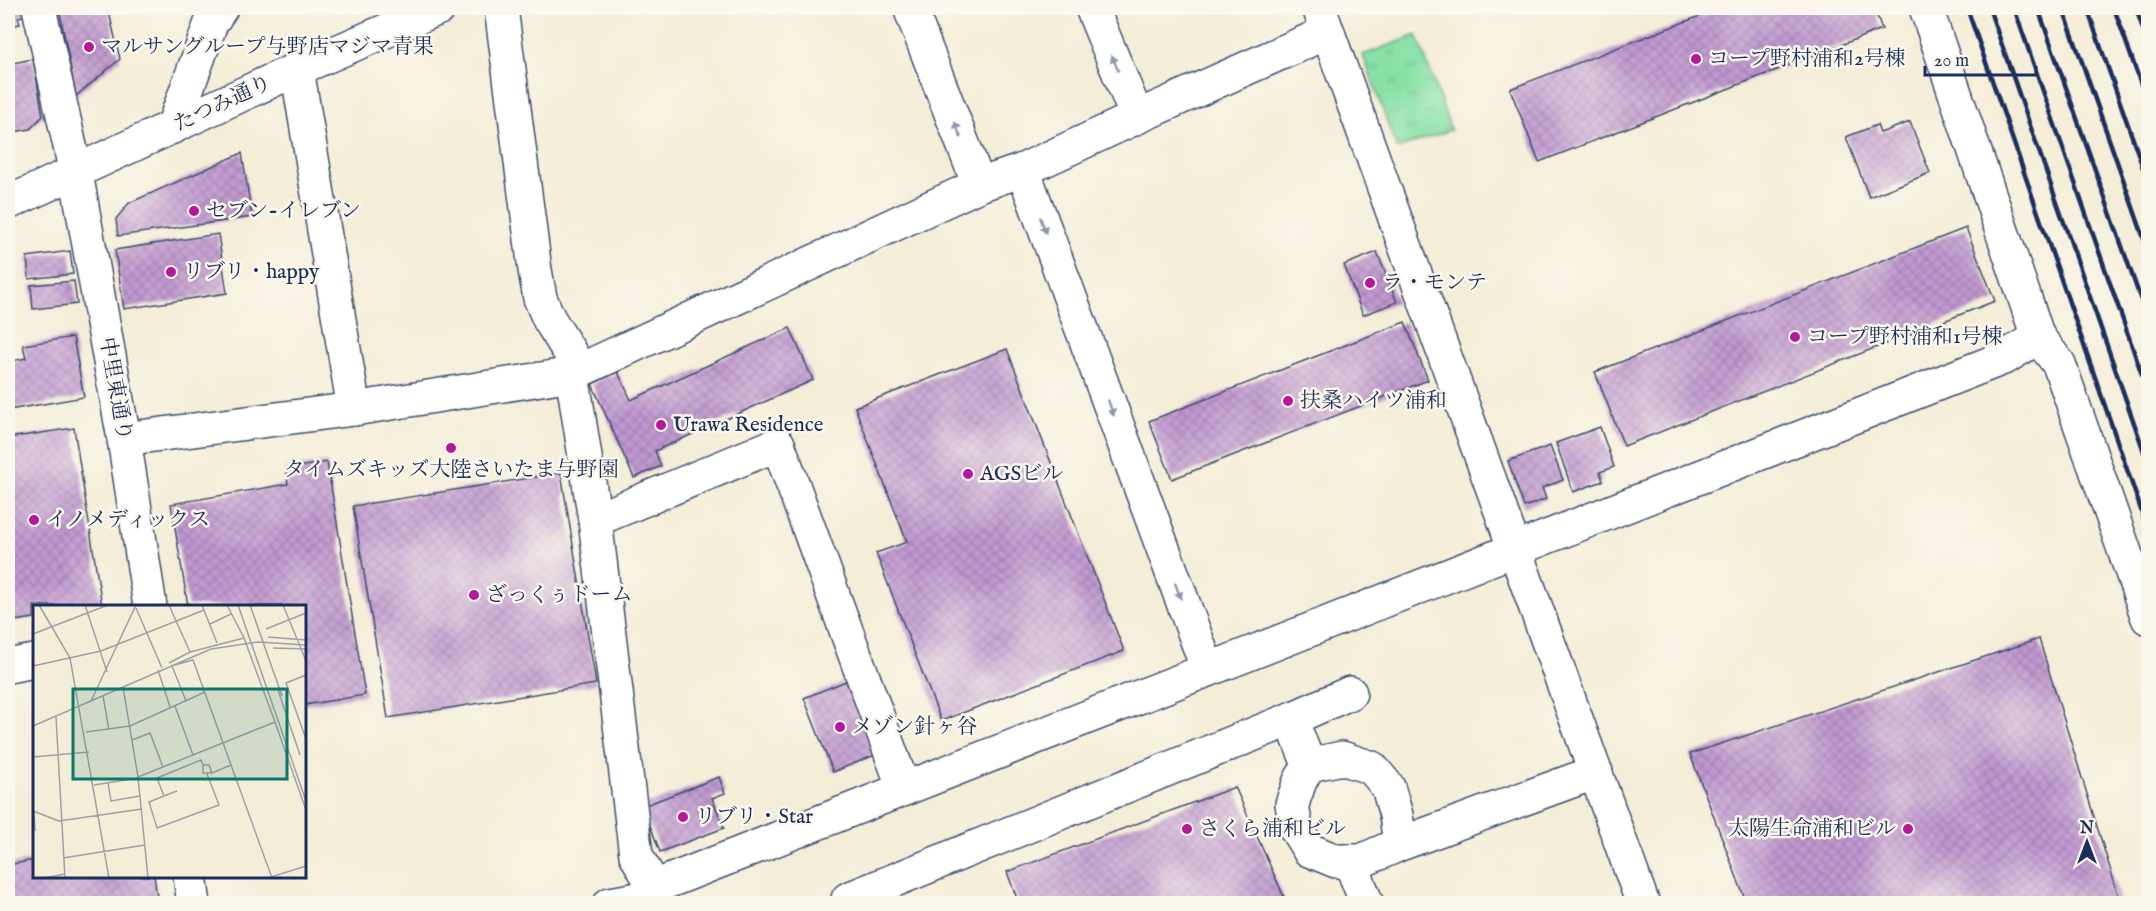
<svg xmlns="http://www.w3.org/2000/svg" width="2156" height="911" font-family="'IM FELL English','Noto Serif JP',serif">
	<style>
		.grass { fill: url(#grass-tufts); stroke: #518882; stroke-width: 1.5 }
		.building { fill: url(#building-cross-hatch) }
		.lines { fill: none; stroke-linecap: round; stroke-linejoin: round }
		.minor-casing { stroke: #3c4c70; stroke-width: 36 }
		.minor { stroke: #fff; stroke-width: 33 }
		.rail { stroke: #1b2f5e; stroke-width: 4.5 }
		.oneway { fill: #8d97ae }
		.poi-dot { fill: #b5179e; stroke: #fbf7ec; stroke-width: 2 }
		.labels { text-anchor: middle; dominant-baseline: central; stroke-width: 5; stroke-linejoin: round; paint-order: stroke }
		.poi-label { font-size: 21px; fill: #1b2f5e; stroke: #fbf7ec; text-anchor: start }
		.street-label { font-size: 21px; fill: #1b2f5e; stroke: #fbf7ec }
		.inset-road { fill: none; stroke: #9da1a7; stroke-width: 1.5 }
		.view { fill: #0f766e; fill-opacity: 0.15; stroke: #0f766e; stroke-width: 3 }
		.inset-edge { fill: none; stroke: #1b2f5e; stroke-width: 3 }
	</style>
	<defs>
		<pattern id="grass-tufts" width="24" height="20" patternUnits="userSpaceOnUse" patternTransform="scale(1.5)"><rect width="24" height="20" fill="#87e1a6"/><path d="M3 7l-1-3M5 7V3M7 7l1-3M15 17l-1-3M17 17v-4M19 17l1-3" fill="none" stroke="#74c191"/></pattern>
		<pattern id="building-cross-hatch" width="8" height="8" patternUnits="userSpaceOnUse" patternTransform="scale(1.5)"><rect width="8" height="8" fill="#c29ad1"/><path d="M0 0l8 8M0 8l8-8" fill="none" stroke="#9d7ead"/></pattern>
	</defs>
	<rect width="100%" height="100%" fill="#fbf7ec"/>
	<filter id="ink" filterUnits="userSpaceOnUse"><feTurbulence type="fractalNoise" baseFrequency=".0167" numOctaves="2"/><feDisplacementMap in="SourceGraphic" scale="12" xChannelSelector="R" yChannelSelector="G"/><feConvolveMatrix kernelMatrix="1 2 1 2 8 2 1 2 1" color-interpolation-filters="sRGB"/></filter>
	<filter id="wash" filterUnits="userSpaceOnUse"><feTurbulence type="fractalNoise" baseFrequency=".008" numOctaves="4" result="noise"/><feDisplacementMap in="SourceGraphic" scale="24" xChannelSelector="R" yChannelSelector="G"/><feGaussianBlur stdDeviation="1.35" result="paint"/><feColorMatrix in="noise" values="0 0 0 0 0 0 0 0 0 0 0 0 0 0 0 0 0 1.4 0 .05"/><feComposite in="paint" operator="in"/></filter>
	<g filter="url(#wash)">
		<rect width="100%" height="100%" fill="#f4edd7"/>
		<path class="grass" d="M 1417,35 L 1451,130 L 1397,149 L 1363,55 Z"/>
		<g id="blocks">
			<g class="building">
				<path d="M 8,8 L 28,8 L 29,15 L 18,17 L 20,24 L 8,27 Z"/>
				<path d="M 59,8 L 108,8 L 120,59 L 76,96 Z"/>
				<path d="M 1721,8 L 1874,8 L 1882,29 L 1539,162 L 1510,89 Z"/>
				<path d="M 33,59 L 43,116 L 30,129 L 8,133 L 8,64 Z"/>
				<path d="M 1910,122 L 1930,173 L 1869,197 L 1846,137 L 1877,125 L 1880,133 Z"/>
				<path d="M 242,153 L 252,217 L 118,236 L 116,219 L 129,203 Z"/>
				<path d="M 1966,228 L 1995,301 L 1624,446 L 1595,372 Z"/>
				<path d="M 218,234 L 227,293 L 124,309 L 115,250 Z"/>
				<path d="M 70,251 L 73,274 L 29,279 L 27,257 Z"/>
				<path d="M 1377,252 L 1397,302 L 1363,315 L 1344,265 Z"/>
				<path d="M 74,281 L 77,304 L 33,309 L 31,285 Z"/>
				<path d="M 1405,322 L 1428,380 L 1172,479 L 1149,421 Z"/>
				<path d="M 790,328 L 813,380 L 655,451 L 661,466 L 634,478 L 592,384 L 618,372 L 631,400 Z"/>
				<path d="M 73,337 L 84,397 L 8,410 L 8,362 L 26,358 L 23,345 Z"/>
				<path d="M 1007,349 L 1124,651 L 941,721 L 876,553 L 907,542 L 855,407 Z"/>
				<path d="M 1600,427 L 1614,467 L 1600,472 L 1603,481 L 1573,492 L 1556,443 Z"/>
				<path d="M 74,428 L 102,606 L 34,606 L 34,618 L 8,622 L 8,438 Z"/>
				<path d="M 1550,446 L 1563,480 L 1542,488 L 1546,499 L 1524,507 L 1508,461 Z"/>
				<path d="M 327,462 L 365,695 L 304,705 L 304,606 L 188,606 L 171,504 L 288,484 L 286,469 Z"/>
				<path d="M 561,473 L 596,684 L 388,718 L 353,506 Z"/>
				<path d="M 2039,639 L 2121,904 L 1747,904 L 1690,754 Z"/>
				<path d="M 846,681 L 875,755 L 833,772 L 804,698 Z"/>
				<path d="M 719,777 L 725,793 L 712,798 L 724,828 L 660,852 L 643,806 Z"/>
				<path d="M 1235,787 L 1284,897 L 1272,904 L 1019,904 L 1007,872 Z"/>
				<path d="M 34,860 L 34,876 L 154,876 L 158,904 L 8,904 L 8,865 Z"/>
			</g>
		</g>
	</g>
	<g filter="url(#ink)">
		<use href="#blocks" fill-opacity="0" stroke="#3c4c70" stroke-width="1.5"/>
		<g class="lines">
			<defs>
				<g id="minor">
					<path d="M 39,8 L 76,173 L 124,439 L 150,606"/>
					<path d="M 501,8 L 535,270 L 540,298 L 549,319 L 572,356 L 572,374 L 595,520 L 636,855 L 654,887 L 656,904"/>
					<path d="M 910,8 L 979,185"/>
					<path d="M 1092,8 L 1137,117"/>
					<path d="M 1319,8 L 1643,904"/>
					<path d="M 297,69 L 354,409"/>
					<path d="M 173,127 L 211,23 L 221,8"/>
					<path d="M 1023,170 L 1208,670"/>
					<path d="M 8,203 L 297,69 L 439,8"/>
					<path d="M 2038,337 L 2059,364 L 2148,618"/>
					<path d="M 124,439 L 354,409 L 572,374 L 979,185 L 1023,170 L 1137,117 L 1328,32"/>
					<path d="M 595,520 L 778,444 L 904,789"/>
					<path d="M 8,666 L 34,661"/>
					<path d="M 1291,719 L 1350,693"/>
					<path d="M 1400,844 L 1361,861 L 1336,861 L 1309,850 L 1296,829 L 1292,804 L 1300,781 L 1309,765 L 1342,758 L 1372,768 L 1388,787 L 1396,815 L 1400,844 L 1596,772"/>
					<path d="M 1350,861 L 1367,904"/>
					<path d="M 190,876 L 194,904"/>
					<path d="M 654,887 L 2006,357 L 2038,337 L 1926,8"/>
					<path d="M 610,904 L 655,896"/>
					<path d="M 850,904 L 848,899 L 1291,719 L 1309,765"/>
				</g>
			</defs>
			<use href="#minor" class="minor-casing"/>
			<use href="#minor" class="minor"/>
			<g class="rail">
				<path d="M 1967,8 L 2148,530"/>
				<path d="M 1989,8 L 2148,463"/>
				<path d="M 2014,8 L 2148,392"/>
				<path d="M 2038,8 L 2148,320"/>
				<path d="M 2063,8 L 2148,250"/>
				<path d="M 2087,8 L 2148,182"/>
				<path d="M 2114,8 L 2148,104"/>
				<path d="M 2136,8 L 2148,44"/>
			</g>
		</g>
		<defs><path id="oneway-solid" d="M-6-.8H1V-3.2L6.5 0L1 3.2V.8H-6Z" transform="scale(1.5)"/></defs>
		<g class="oneway">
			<use href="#oneway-solid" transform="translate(1115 63) rotate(-112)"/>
			<use href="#oneway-solid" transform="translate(958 130) rotate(-111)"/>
			<use href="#oneway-solid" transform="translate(1043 225) rotate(70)"/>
			<use href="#oneway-solid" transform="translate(1111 408) rotate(70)"/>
			<use href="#oneway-solid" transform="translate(1178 591) rotate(70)"/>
		</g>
	</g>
	<g class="poi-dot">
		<circle cx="89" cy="47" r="6"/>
		<circle cx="1696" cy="59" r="6"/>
		<circle cx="194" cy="211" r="6"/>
		<circle cx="171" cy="272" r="6"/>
		<circle cx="1370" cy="283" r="6"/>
		<circle cx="1795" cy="337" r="6"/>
		<circle cx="1288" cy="401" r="6"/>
		<circle cx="661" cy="425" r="6"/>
		<circle cx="451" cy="448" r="6"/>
		<circle cx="968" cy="474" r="6"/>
		<circle cx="34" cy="520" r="6"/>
		<circle cx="474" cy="595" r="6"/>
		<circle cx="840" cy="727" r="6"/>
		<circle cx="683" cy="817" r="6"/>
		<circle cx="1187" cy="829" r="6"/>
		<circle cx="1908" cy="829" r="6"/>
	</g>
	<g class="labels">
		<g class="poi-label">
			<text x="101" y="47">マルサングループ与野店マジマ青果</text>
			<text x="1708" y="59">コープ野村浦和2号棟</text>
			<text x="206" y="211">セブン-イレブン</text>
			<text x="183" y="272">リブリ・happy</text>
			<text x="1382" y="283">ラ・モンテ</text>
			<text x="1807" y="337">コープ野村浦和1号棟</text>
			<text x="1300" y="401">扶桑ハイツ浦和</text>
			<text x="673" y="425">Urawa Residence</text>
			<text x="451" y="470" text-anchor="middle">タイムズキッズ大陸さいたま与野園</text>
			<text x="980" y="474">AGSビル</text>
			<text x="46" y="520">イノメディックス</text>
			<text x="486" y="595">ざっくぅドーム</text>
			<text x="852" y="727">メゾン針ヶ谷</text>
			<text x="695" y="817">リブリ・Star</text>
			<text x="1199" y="829">さくら浦和ビル</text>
			<text x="1896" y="829" text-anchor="end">太陽生命浦和ビル</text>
		</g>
		<g class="street-label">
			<text transform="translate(223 104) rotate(-25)">たつみ通り</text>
			<text transform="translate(115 389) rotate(80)">中里東通り</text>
		</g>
	</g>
	<g transform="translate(33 605)">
		<rect width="273" height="273" fill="#f4edd7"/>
		<path class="inset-road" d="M 6,0 L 37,53 L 76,273M 52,0 L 74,67M 136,0 L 157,47M 169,0 L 184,38M 205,0 L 273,196M 217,0 L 249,91M 250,0 L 273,56M 103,3 L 129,63M 177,19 L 198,9M 233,24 L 273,8M 0,29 L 75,0M 235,32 L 273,35M 240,43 L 273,44M 136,58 L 157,47 L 211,33M 0,61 L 68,46 L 171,5M 138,61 L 160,55 L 239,273M 139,61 L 153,96M 125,65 L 137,102M 273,70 L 253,78 L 273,134M 90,82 L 105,172 L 115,273M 245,85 L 267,150M 70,91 L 76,125M 58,96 L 103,0M 142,101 L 160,150M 23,112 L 32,273M 242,117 L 273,205M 0,121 L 178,44 L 225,37 L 273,40M 53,127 L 97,121 L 172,87M 99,135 L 117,128 L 130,162M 0,152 L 56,147M 179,168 L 170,168 L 170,160 L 176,160 L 179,168 L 198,160M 105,172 L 242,117 L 211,33 L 194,0M 75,178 L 78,196 L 107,191M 61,180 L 105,173M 144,186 L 131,191 L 124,173 L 168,155 L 170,160M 131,191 L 116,197 L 124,223 L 186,200 L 174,169M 0,206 L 26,216 L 109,204M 1,207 L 2,226M 30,253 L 112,240M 238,272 L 273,261M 11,273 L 32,269"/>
		<path class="view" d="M 40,84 L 254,84 L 254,174 L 40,174 Z"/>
		<rect width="273" height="273" class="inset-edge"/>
	</g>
	<rect width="2156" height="911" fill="none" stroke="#fbf7ec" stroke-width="30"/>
	<g transform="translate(2087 842)" stroke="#fbf7ec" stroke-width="4.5" paint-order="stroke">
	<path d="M0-4.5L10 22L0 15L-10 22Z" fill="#1b2f5e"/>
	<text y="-9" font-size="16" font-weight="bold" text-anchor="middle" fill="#1b2f5e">N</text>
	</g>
	<path d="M1925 66v9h111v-9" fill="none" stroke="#1b2f5e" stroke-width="3"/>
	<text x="1934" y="66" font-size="18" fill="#1b2f5e" stroke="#fbf7ec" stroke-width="4.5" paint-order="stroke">20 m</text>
</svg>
